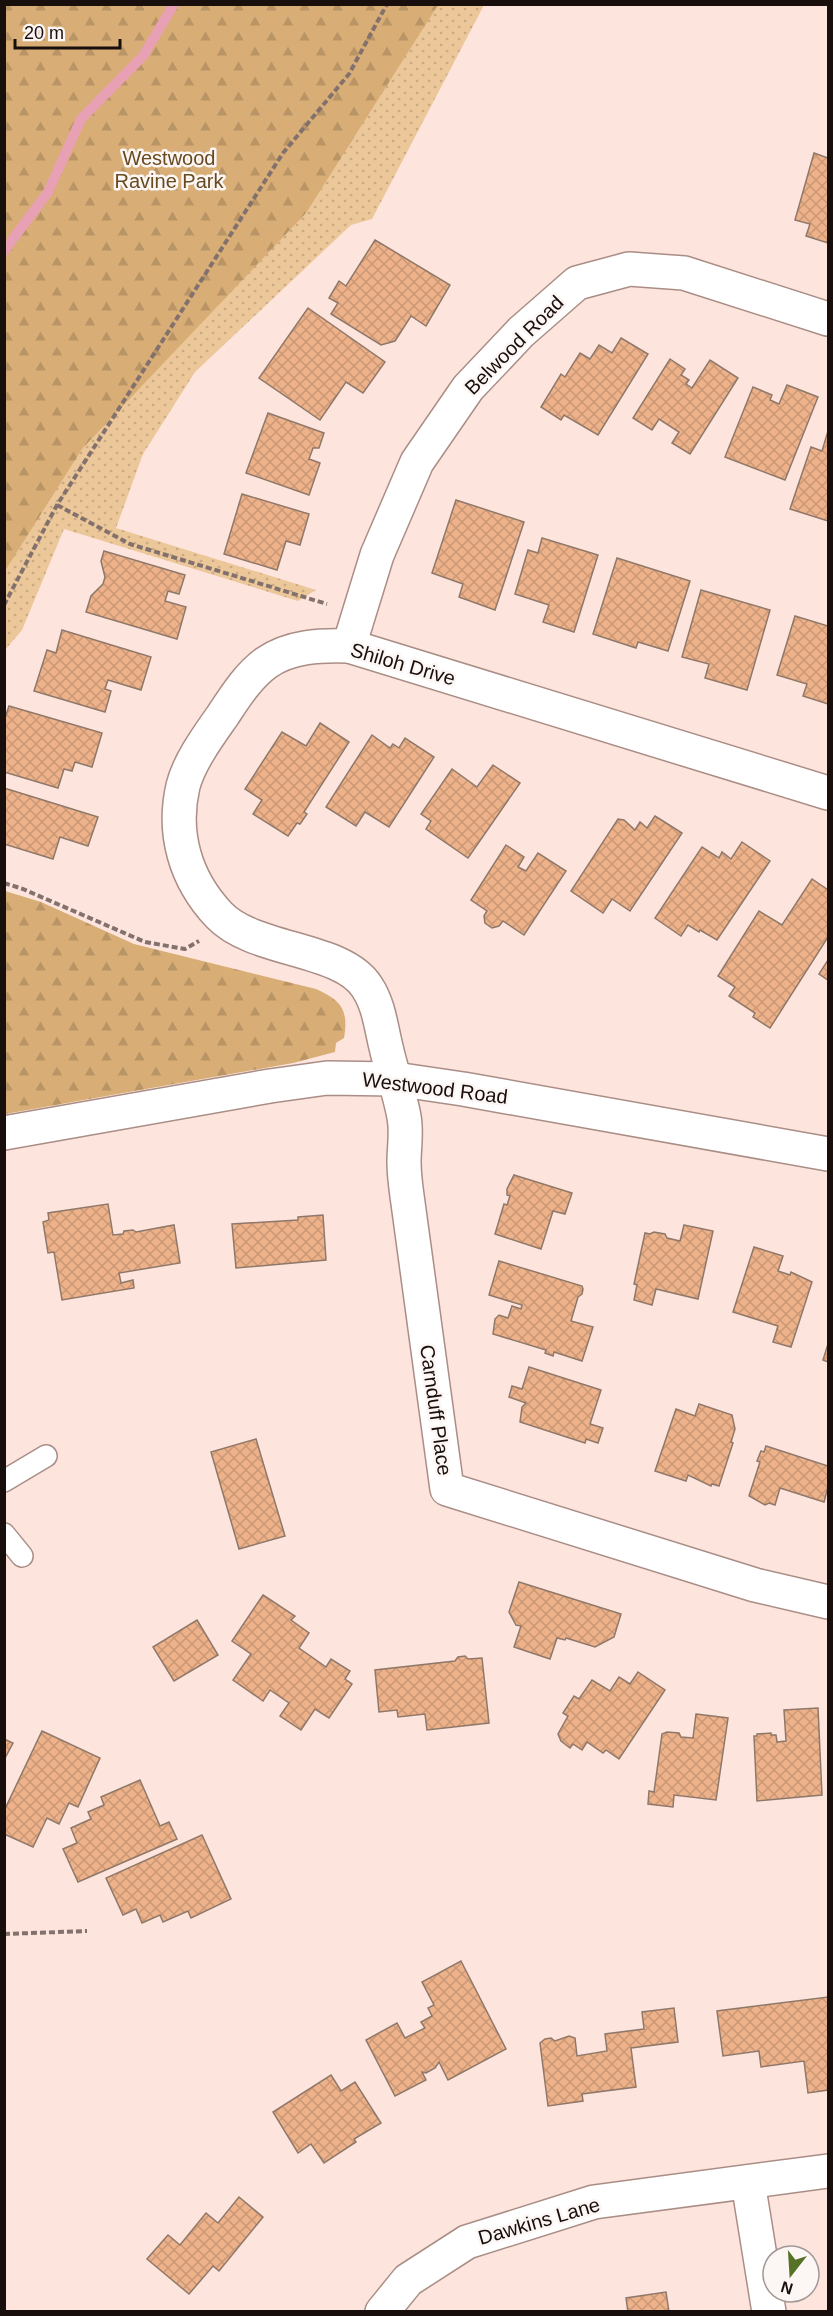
<svg xmlns="http://www.w3.org/2000/svg" width="833" height="2316" font-family="Helvetica,sans-serif">
	<style>
		.green { fill: url(#green-dots) }
		.forest { fill: url(#forest-firs) }
		.lines { fill: none; stroke-linecap: round; stroke-linejoin: round }
		.stream { stroke: #e7a0b4; stroke-width: 10 }
		.building { fill: url(#building-cross-hatch); stroke: #8f7869; stroke-width: 1.5 }
		.lane-casing { stroke: #aa8e86; stroke-width: 24 }
		.street-casing { stroke: #aa8e86; stroke-width: 36 }
		.secondary-casing { stroke: #aa8e86; stroke-width: 36 }
		.path { stroke: #82716c; stroke-width: 4; stroke-dasharray: 6 3; stroke-linecap: butt }
		.lane { stroke: #fff; stroke-width: 21 }
		.street { stroke: #fff; stroke-width: 33 }
		.secondary { stroke: #fff; stroke-width: 33 }
		.labels { text-anchor: middle; dominant-baseline: central; stroke-width: 5; stroke-linejoin: round; paint-order: stroke }
		.park-label { font-size: 20px; fill: #684a20; stroke: #fcf6f4 }
		.street-label { font-size: 20px; fill: #180e0b; stroke: #fcf6f4 }
	</style>
	<defs>
		<pattern id="green-dots" width="8" height="8" patternUnits="userSpaceOnUse" patternTransform="scale(1.5)"><rect width="8" height="8" fill="#ecc799"/><path d="M2 2h.1M6 6h.1" fill="none" stroke="#caaa82" stroke-width="1.8" stroke-linecap="round"/></pattern>
		<pattern id="forest-firs" width="22" height="20" patternUnits="userSpaceOnUse" patternTransform="scale(1.5)"><rect width="22" height="20" fill="#d8ae76"/><path d="M5 1l3.5 6h-7zM16 11l3.5 6h-7z" fill="#b99465"/></pattern>
		<pattern id="building-cross-hatch" width="8" height="8" patternUnits="userSpaceOnUse" patternTransform="scale(1.5)"><rect width="8" height="8" fill="#eeb28a"/><path d="M0 0l8 8M0 8l8-8" fill="none" stroke="#cb9876"/></pattern>
	</defs>
	<rect width="100%" height="100%" fill="#fde4dd"/>
	<path class="green" d="M 5,5 L 484,5 L 372,219 L 351,225 L 195,372 L 143,454 L 116,528 L 316,590 L 298,601 L 64,529 L 22,630 L 5,650 Z"/>
	<g class="forest">
		<path d="M 5,4 L 438,5 L 306,213 L 82,449 L 5,571 Z"/>
		<path d="M 5,891 L 41,902 L 134,944 L 316,989 C 341,1000 349,1010 344,1038 L 336,1043 L 335,1052 L 293,1063 L 5,1114 Z"/>
	</g>
	<g class="lines">
		<path class="stream" d="M 4,251 L 48,192 L 81,119 L 143,56 L 174,4"/>
	</g>
	<g class="building">
		<path d="M 814,153 L 828,158 L 828,243 L 806,236 L 810,224 L 795,220 Z"/>
		<path d="M 375,240 L 450,285 L 426,326 L 411,316 L 395,341 L 381,345 L 331,314 L 338,303 L 329,298 L 339,281 L 346,286 Z"/>
		<path d="M 308,308 L 385,362 L 363,393 L 346,382 L 320,420 L 259,378 Z"/>
		<path d="M 621,338 L 648,354 L 598,435 L 564,415 L 561,420 L 541,407 L 561,374 L 565,377 L 580,353 L 590,359 L 599,345 L 612,353 Z"/>
		<path d="M 670,359 L 685,369 L 681,375 L 689,380 L 686,384 L 692,388 L 710,360 L 738,378 L 690,454 L 672,443 L 679,432 L 659,419 L 652,430 L 633,418 Z"/>
		<path d="M 787,385 L 818,397 L 785,480 L 725,457 L 753,387 L 772,395 L 770,400 L 779,404 Z"/>
		<path d="M 268,413 L 324,433 L 319,448 L 313,448 L 309,459 L 320,463 L 309,495 L 246,473 Z"/>
		<path d="M 828,431 L 828,521 L 790,509 L 811,447 L 822,451 Z"/>
		<path d="M 242,494 L 309,514 L 300,545 L 286,541 L 277,570 L 224,554 Z"/>
		<path d="M 456,500 L 524,522 L 495,610 L 459,597 L 463,584 L 432,573 Z"/>
		<path d="M 542,538 L 598,555 L 574,632 L 543,622 L 549,605 L 515,594 L 528,550 L 538,553 Z"/>
		<path d="M 104,551 L 185,575 L 179,594 L 168,591 L 165,601 L 186,607 L 177,639 L 86,612 L 91,596 L 103,584 L 105,577 L 101,561 Z"/>
		<path d="M 617,558 L 690,581 L 668,651 L 638,642 L 636,648 L 593,634 Z"/>
		<path d="M 701,590 L 770,610 L 747,690 L 705,678 L 709,664 L 682,657 Z"/>
		<path d="M 795,616 L 828,626 L 828,704 L 803,696 L 807,684 L 777,675 Z"/>
		<path d="M 62,630 L 151,657 L 141,690 L 108,680 L 105,689 L 111,691 L 105,712 L 34,691 L 47,650 L 56,653 Z"/>
		<path d="M 9,706 L 102,733 L 92,767 L 75,762 L 72,771 L 64,769 L 58,788 L 4,772 L 4,721 Z"/>
		<path d="M 320,723 L 349,742 L 304,812 L 307,814 L 300,824 L 297,823 L 288,836 L 253,814 L 262,800 L 245,789 L 282,732 L 306,746 Z"/>
		<path d="M 372,735 L 390,748 L 393,744 L 399,748 L 405,738 L 434,757 L 389,827 L 365,812 L 356,826 L 326,807 Z"/>
		<path d="M 493,765 L 520,783 L 468,858 L 426,829 L 431,821 L 421,814 L 452,769 L 477,787 Z"/>
		<path d="M 4,788 L 98,817 L 88,846 L 60,837 L 53,859 L 4,844 Z"/>
		<path d="M 655,816 L 682,833 L 630,911 L 612,899 L 603,913 L 571,891 L 618,819 L 624,820 L 635,830 L 640,822 L 647,828 Z"/>
		<path d="M 742,842 L 770,861 L 717,940 L 700,930 L 699,932 L 688,925 L 681,936 L 655,918 L 702,847 L 719,858 L 722,852 L 731,859 Z"/>
		<path d="M 506,845 L 524,857 L 518,867 L 526,871 L 538,853 L 566,871 L 524,935 L 503,921 L 499,926 L 492,928 L 485,923 L 484,916 L 487,911 L 471,900 Z"/>
		<path d="M 812,879 L 828,890 L 828,937 L 770,1028 L 753,1017 L 755,1013 L 729,996 L 735,987 L 718,976 L 759,911 L 782,925 Z"/>
		<path d="M 828,960 L 828,980 L 819,974 Z"/>
		<path d="M 514,1175 L 572,1193 L 565,1214 L 553,1211 L 541,1249 L 495,1234 L 504,1204 L 507,1205 L 510,1196 L 507,1195 L 507,1189 Z"/>
		<path d="M 108,1204 L 113,1235 L 123,1234 L 124,1231 L 133,1230 L 136,1232 L 174,1225 L 180,1263 L 119,1273 L 121,1283 L 133,1280 L 134,1288 L 62,1300 L 54,1252 L 48,1253 L 43,1222 L 49,1220 L 48,1213 Z"/>
		<path d="M 323,1215 L 326,1260 L 236,1268 L 232,1224 L 298,1220 L 298,1217 Z"/>
		<path d="M 684,1225 L 713,1231 L 698,1299 L 656,1289 L 652,1305 L 634,1300 L 637,1285 L 634,1284 L 645,1233 L 650,1234 L 654,1232 L 665,1234 L 667,1238 L 680,1241 Z"/>
		<path d="M 754,1247 L 783,1256 L 778,1271 L 790,1275 L 791,1272 L 812,1282 L 791,1347 L 773,1342 L 778,1326 L 733,1312 Z"/>
		<path d="M 499,1261 L 582,1286 L 583,1289 L 582,1294 L 578,1297 L 571,1321 L 593,1327 L 582,1361 L 554,1352 L 553,1356 L 545,1353 L 546,1350 L 493,1334 L 495,1319 L 499,1315 L 508,1318 L 512,1306 L 521,1309 L 522,1305 L 489,1295 Z"/>
		<path d="M 828,1344 L 828,1362 L 823,1360 Z"/>
		<path d="M 529,1367 L 601,1390 L 590,1424 L 603,1428 L 598,1443 L 586,1439 L 585,1443 L 520,1422 L 522,1407 L 526,1403 L 509,1397 L 512,1386 L 522,1389 Z"/>
		<path d="M 699,1404 L 732,1415 L 735,1429 L 731,1442 L 733,1443 L 719,1486 L 712,1484 L 711,1486 L 688,1475 L 686,1481 L 655,1471 L 676,1409 L 695,1416 Z"/>
		<path d="M 256,1439 L 285,1536 L 239,1549 L 211,1452 Z"/>
		<path d="M 766,1446 L 828,1466 L 828,1487 L 824,1502 L 780,1488 L 775,1505 L 769,1503 L 765,1505 L 749,1496 L 760,1462 L 757,1461 L 761,1451 L 764,1452 Z"/>
		<path d="M 519,1582 L 621,1614 L 614,1637 L 595,1647 L 566,1638 L 565,1640 L 557,1638 L 550,1659 L 514,1647 L 521,1626 L 516,1625 L 509,1612 Z"/>
		<path d="M 263,1595 L 295,1616 L 291,1620 L 309,1633 L 299,1648 L 326,1667 L 331,1659 L 350,1671 L 345,1679 L 352,1684 L 329,1718 L 315,1709 L 301,1730 L 280,1716 L 289,1703 L 270,1690 L 263,1701 L 233,1680 L 251,1654 L 232,1641 Z"/>
		<path d="M 197,1620 L 218,1655 L 174,1681 L 153,1647 Z"/>
		<path d="M 465,1656 L 468,1659 L 482,1658 L 489,1723 L 427,1730 L 425,1714 L 398,1717 L 397,1710 L 379,1712 L 375,1670 L 455,1661 L 458,1657 Z"/>
		<path d="M 638,1672 L 665,1690 L 619,1759 L 606,1750 L 603,1753 L 587,1742 L 582,1750 L 573,1744 L 570,1748 L 561,1741 L 558,1734 L 568,1716 L 563,1713 L 574,1696 L 579,1699 L 592,1680 L 610,1691 L 619,1677 L 630,1684 Z"/>
		<path d="M 818,1708 L 822,1795 L 757,1801 L 754,1736 L 757,1736 L 757,1734 L 771,1733 L 771,1735 L 776,1735 L 777,1742 L 786,1741 L 784,1710 Z"/>
		<path d="M 696,1714 L 728,1718 L 716,1800 L 674,1795 L 673,1807 L 648,1804 L 649,1791 L 654,1792 L 662,1734 L 667,1732 L 679,1733 L 681,1737 L 693,1738 Z"/>
		<path d="M 42,1731 L 100,1758 L 78,1807 L 69,1803 L 59,1824 L 47,1818 L 33,1847 L 4,1834 L 4,1811 Z"/>
		<path d="M 4,1739 L 13,1743 L 4,1760 Z"/>
		<path d="M 140,1780 L 160,1826 L 169,1822 L 177,1839 L 78,1882 L 63,1849 L 77,1843 L 71,1828 L 91,1819 L 88,1812 L 104,1805 L 101,1797 Z"/>
		<path d="M 202,1835 L 231,1899 L 191,1918 L 188,1911 L 163,1922 L 160,1915 L 142,1923 L 136,1909 L 123,1915 L 106,1878 Z"/>
		<path d="M 461,1961 L 506,2049 L 448,2080 L 439,2062 L 435,2068 L 426,2073 L 422,2072 L 426,2080 L 395,2096 L 366,2040 L 397,2023 L 405,2038 L 425,2028 L 421,2022 L 432,2016 L 428,2008 L 434,2005 L 422,1982 Z"/>
		<path d="M 828,1997 L 828,2090 L 808,2093 L 804,2061 L 761,2067 L 759,2051 L 723,2056 L 717,2011 Z"/>
		<path d="M 674,2008 L 678,2042 L 631,2048 L 636,2087 L 582,2094 L 583,2101 L 548,2106 L 540,2043 L 545,2039 L 551,2038 L 555,2041 L 569,2036 L 575,2038 L 577,2056 L 607,2051 L 605,2034 L 644,2029 L 642,2012 Z"/>
		<path d="M 331,2075 L 341,2091 L 355,2082 L 381,2123 L 354,2139 L 356,2142 L 324,2163 L 311,2144 L 298,2153 L 273,2112 Z"/>
		<path d="M 239,2197 L 263,2217 L 219,2271 L 213,2266 L 189,2294 L 147,2259 L 168,2235 L 180,2245 L 206,2213 L 218,2223 Z"/>
		<path d="M 666,2292 L 669,2312 L 628,2312 L 626,2298 Z"/>
	</g>
	<g class="lines">
		<defs>
			<g id="lane">
				<path d="M 4,1481 L 46,1456"/>
				<path d="M 4,1534 L 22,1556"/>
			</g>
			<g id="street">
				<path d="M 349,646 L 377,555 L 417,462 L 468,388 L 521,332 L 577,283 L 629,269 L 684,273 L 828,319"/>
				<path d="M 828,793 L 349,646 C 321,645 290,646 266,663 C 248,676 235,697 223,715 C 209,735 189,762 183,786 C 172,833 185,879 219,915 C 254,952 342,947 367,987 C 379,1005 381,1027 386,1047 C 391,1070 400,1094 404,1117 C 407,1132 404,1147 404,1162 C 404,1176 406,1189 408,1203 L 447,1489 L 755,1585 L 828,1602"/>
				<path d="M 395,1079 L 463,1089 L 828,1154"/>
				<path d="M 748,2182 L 769,2312"/>
				<path d="M 382,2312 L 408,2280 L 467,2242 L 594,2202 L 828,2171"/>
			</g>
			<path id="secondary" d="M 4,1133 L 270,1086 L 327,1078 L 395,1079"/>
		</defs>
		<use href="#lane" class="lane-casing"/>
		<use href="#street" class="street-casing"/>
		<use href="#secondary" class="secondary-casing"/>
		<g class="path">
			<path d="M 57,505 L 130,544 L 327,604"/>
			<path d="M 4,605 L 57,505 L 283,153 L 349,74 L 387,4"/>
			<path d="M 4,883 L 23,889 L 145,942 L 185,949 L 199,941"/>
			<path d="M 4,1934 L 87,1931"/>
		</g>
		<use href="#lane" class="lane"/>
		<use href="#street" class="street"/>
		<use href="#secondary" class="secondary"/>
	</g>
	<g class="labels">
		<g class="park-label">
			<text x="169" y="158">Westwood<tspan x="169" dy="23">Ravine Park</tspan></text>
		</g>
		<g class="street-label">
			<text transform="translate(514 345) rotate(-45)">Belwood Road</text>
			<text transform="translate(403 664) rotate(16)">Shiloh Drive</text>
			<text transform="translate(435 1088) rotate(7)">Westwood Road</text>
			<text transform="translate(436 1410) rotate(82)">Carnduff Place</text>
			<text transform="translate(539 2221) rotate(-16)">Dawkins Lane</text>
		</g>
	</g>
	<rect width="833" height="2316" fill="none" stroke="#180e0b" stroke-width="12"/>
	<g transform="translate(791 2274) rotate(197)"><circle r="28" fill="#fcf6f4" stroke="#a19997" stroke-width="1.5"/>
	<path d="M0-4.5L10 22L0 15L-10 22Z" fill="#557227"/>
	<text y="-9" font-size="16" font-weight="bold" text-anchor="middle" fill="#180e0b">N</text>
	</g>
	<path d="M15 39v9h105v-9" fill="none" stroke="#180e0b" stroke-width="3"/>
	<text x="24" y="39" font-size="18" fill="#180e0b" stroke="#fcf6f4" stroke-width="4.5" paint-order="stroke">20 m</text>
</svg>
